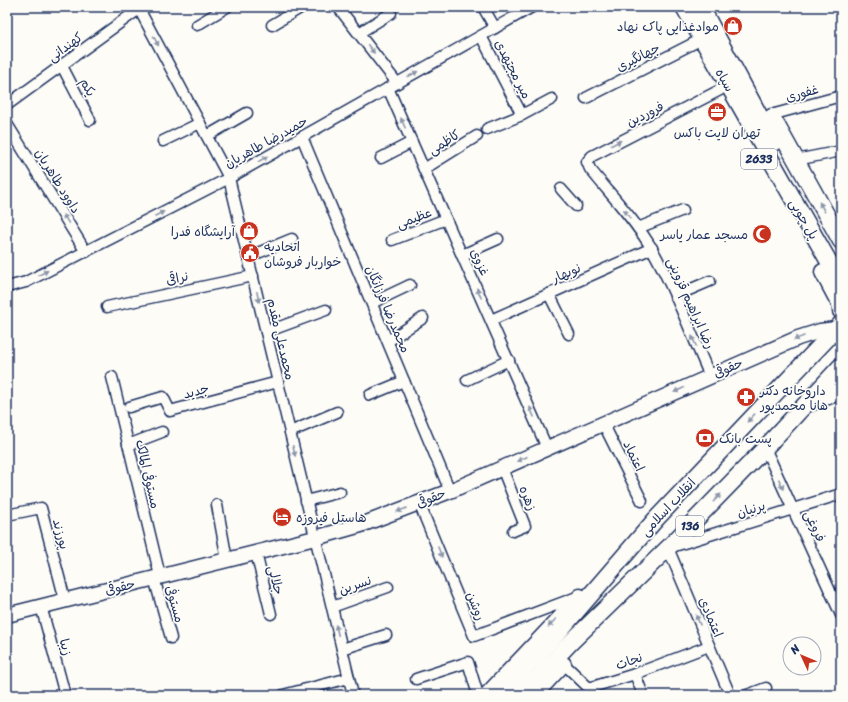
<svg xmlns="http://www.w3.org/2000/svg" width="848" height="702" font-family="Sriracha,'Playpen Sans Arabic',sans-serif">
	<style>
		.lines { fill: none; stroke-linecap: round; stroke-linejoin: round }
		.minor-casing { stroke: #1b2f5e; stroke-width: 13 }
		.secondary-casing { stroke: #1b2f5e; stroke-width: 17 }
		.primary-casing { stroke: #1b2f5e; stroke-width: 19 }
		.minor { stroke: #fdfcf7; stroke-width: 10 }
		.secondary { stroke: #fdfcf7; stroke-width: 14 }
		.primary { stroke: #fdfcf7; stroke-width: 16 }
		.oneway { fill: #8c96aa }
		.labels { text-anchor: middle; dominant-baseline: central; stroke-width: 3.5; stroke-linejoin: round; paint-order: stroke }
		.shield { fill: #fdfcf7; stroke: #5f6c8c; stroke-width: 1 }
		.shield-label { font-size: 12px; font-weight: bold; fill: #1b2f5e }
		.poi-label { font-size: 13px; fill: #1b2f5e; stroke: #fdfcf7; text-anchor: start }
		.street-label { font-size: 13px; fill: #1b2f5e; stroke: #fdfcf7 }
	</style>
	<rect width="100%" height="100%" fill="#fdfcf7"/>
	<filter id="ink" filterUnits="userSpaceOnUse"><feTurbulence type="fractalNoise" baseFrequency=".025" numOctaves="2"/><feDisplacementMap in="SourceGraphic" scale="8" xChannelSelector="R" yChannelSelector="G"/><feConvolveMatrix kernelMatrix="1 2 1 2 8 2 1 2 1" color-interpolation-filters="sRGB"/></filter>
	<g filter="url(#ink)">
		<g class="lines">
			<defs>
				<g id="minor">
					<path d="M 138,7 L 229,178 L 353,695"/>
					<path d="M 338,7 L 397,83"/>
					<path d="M 483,7 L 495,28"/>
					<path d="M 197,25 L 227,7"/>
					<path d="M 272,25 L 302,7"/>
					<path d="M 359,33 L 391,13"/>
					<path d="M 481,36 L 522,115"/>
					<path d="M 62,66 L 90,120"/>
					<path d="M 388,88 L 547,448"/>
					<path d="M 586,98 L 702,39"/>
					<path d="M 7,105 L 139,9"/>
					<path d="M 771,115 L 841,96"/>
					<path d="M 7,124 L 86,252"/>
					<path d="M 487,129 L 522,115 L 552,99"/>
					<path d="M 207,136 L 247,113"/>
					<path d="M 302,137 L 450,491"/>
					<path d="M 163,141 L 200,123"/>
					<path d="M 381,158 L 412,142"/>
					<path d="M 796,160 L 841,151"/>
					<path d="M 424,169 L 477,136"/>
					<path d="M 561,189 L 576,206"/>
					<path d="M 638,228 L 683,210"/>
					<path d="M 392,240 L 446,219"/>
					<path d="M 462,255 L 498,239"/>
					<path d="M 248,257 L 292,239"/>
					<path d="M 7,287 L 26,282 L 229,178 L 532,7"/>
					<path d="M 549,294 L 569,334"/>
					<path d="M 675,296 L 710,281"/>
					<path d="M 372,303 L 410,285"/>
					<path d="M 107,307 L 253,276"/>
					<path d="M 491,320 L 652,248"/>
					<path d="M 266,332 L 326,310"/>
					<path d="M 388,341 L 423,318"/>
					<path d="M 710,376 C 691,334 675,289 652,249 C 635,220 611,195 590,169 L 587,162 L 592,156 L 720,90"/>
					<path d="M 112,377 L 160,576"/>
					<path d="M 467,380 L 509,360"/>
					<path d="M 370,395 L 404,381"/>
					<path d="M 129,407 L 163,397 L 170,411 L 278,382"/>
					<path d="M 603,423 L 642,501"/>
					<path d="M 290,432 L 337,412"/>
					<path d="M 128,445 L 162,432"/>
					<path d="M 765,448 L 841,615"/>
					<path d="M 502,468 L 525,526 L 513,531"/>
					<path d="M 306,501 L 340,492"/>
					<path d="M 419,503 L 474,636 L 577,597"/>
					<path d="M 217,505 L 227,560"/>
					<path d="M 7,515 L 41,508 L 65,600"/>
					<path d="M 256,553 L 271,614"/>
					<path d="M 154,578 L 171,638"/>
					<path d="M 41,606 L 65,695"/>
					<path d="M 332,607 L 388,587"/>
					<path d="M 342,649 L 386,635"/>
					<path d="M 564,664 L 589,688 L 635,674 L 709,646"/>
					<path d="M 635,674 L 643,695"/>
					<path d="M 416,679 L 468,662 L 478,695"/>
					<path d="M 283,695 L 349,678"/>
					<path d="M 730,695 L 668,548 L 841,494"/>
					<path d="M 747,695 L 766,688"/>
				</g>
				<g id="secondary">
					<path d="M 7,615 L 315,538 L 361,525 L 450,491 L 798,338 L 820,331 L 836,329"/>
					<path d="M 486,695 L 580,596"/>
					<path d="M 535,695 L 564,664"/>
				</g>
				<g id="primary">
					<path d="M 684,7 L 841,283"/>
					<path d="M 701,7 L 774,143"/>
					<path d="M 772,117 L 841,241"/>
					<path d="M 823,272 L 841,306 L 841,311"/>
					<path d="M 809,403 L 841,391"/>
					<path d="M 500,695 L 556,635 L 656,519 L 841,324"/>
					<path d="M 521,695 L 570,643 L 668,548 L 765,448 L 841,366"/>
				</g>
			</defs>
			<use href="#minor" class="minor-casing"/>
			<use href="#secondary" class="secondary-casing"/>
			<use href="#primary" class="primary-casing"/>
			<use href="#minor" class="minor"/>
			<use href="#secondary" class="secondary"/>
			<use href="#primary" class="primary"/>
		</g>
		<defs><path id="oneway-solid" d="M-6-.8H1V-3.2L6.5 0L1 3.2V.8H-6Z"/></defs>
		<g class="oneway">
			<use href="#oneway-solid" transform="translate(156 41) rotate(62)"/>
			<use href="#oneway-solid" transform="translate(371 49) rotate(52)"/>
			<use href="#oneway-solid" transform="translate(413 74) rotate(-29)"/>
			<use href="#oneway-solid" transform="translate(403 123) rotate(-114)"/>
			<use href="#oneway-solid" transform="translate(616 143) rotate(-27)"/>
			<use href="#oneway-solid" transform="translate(263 159) rotate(-29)"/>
			<use href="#oneway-solid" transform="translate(822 207) rotate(-119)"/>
			<use href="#oneway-solid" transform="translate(159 214) rotate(-27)"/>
			<use href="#oneway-solid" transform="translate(627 214) rotate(-129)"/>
			<use href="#oneway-solid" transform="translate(66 219) rotate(-122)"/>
			<use href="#oneway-solid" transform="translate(43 273) rotate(-27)"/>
			<use href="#oneway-solid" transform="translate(479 293) rotate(-114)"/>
			<use href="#oneway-solid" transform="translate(258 297) rotate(77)"/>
			<use href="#oneway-solid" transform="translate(799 338) rotate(158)"/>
			<use href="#oneway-solid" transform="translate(694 341) rotate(-113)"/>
			<use href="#oneway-solid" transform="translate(679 390) rotate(156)"/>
			<use href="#oneway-solid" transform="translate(532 412) rotate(-113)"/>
			<use href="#oneway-solid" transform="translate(751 418) rotate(133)"/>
			<use href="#oneway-solid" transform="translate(294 451) rotate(77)"/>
			<use href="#oneway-solid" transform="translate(522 459) rotate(156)"/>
			<use href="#oneway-solid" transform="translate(781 484) rotate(66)"/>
			<use href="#oneway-solid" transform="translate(717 498) rotate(-46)"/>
			<use href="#oneway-solid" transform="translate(402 510) rotate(159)"/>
			<use href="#oneway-solid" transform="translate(440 552) rotate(68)"/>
			<use href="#oneway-solid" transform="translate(698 620) rotate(-113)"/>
			<use href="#oneway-solid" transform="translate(552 623) rotate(133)"/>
			<use href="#oneway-solid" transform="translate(337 630) rotate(-103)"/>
		</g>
	</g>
	<defs>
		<symbol id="shop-disc" viewBox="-11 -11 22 22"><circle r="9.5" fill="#c8321e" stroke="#fdfcf7"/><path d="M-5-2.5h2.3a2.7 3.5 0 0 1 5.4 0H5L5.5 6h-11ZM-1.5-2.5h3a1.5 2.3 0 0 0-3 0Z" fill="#fff"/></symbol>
		<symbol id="office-disc" viewBox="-11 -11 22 22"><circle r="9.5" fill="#c8321e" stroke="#fdfcf7"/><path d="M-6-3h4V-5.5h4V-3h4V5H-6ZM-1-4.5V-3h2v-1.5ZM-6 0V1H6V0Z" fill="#fff"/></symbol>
		<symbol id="mosque-disc" viewBox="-11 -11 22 22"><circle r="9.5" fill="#c8321e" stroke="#fdfcf7"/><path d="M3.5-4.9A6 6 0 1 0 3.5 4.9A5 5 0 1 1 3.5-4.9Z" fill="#fff"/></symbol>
		<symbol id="civic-disc" viewBox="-11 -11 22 22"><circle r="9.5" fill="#c8321e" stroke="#fdfcf7"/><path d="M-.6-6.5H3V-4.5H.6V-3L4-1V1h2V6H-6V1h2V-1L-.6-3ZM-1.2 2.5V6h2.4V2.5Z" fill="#fff"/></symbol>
		<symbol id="pharmacy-disc" viewBox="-11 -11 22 22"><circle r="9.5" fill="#c8321e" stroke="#fdfcf7"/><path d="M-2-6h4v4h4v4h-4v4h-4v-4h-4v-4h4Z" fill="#fff"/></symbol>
		<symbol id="bank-disc" viewBox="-11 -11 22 22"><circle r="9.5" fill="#c8321e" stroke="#fdfcf7"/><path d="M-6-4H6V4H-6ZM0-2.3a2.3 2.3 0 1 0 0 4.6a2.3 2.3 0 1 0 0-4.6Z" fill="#fff"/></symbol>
		<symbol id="hotel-disc" viewBox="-11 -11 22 22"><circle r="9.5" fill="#c8321e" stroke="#fdfcf7"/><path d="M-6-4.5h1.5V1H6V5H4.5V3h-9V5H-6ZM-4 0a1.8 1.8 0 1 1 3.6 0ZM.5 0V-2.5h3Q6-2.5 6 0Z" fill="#fff"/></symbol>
	</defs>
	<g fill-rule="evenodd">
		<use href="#shop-disc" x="722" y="15" width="22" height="22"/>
		<use href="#office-disc" x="706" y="101" width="22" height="22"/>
		<use href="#shop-disc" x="238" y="220" width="22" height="22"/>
		<use href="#mosque-disc" x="751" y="223" width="22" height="22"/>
		<use href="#civic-disc" x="239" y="242" width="22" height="22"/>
		<use href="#pharmacy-disc" x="735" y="386" width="22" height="22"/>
		<use href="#bank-disc" x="694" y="427" width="22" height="22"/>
		<use href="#hotel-disc" x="271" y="506" width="22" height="22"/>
	</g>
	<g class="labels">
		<g class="shield">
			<rect x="741" y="149" width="36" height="20" rx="3"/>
			<rect x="676" y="516" width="28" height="20" rx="3"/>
		</g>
		<g class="shield-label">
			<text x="759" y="159">2633</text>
			<text x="690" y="526">136</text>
		</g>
		<g class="poi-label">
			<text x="719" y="26" text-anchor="end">موادغذایی پاک نهاد</text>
			<text x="717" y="132" text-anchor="middle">تهران لایت باکس</text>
			<text x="235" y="231" text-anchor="end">آرایشگاه فدرا</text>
			<text x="748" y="234" text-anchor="end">مسجد عمار یاسر</text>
			<text x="264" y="246">اتحادیه<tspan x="264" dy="15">خواربار فروشان</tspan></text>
			<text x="760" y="390">داروخانه دکتر<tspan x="760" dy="15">هانا محمدپور</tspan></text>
			<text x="719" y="438">پست بانک</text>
			<text x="296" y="517">هاستل فیروزه</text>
		</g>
		<g class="street-label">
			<text transform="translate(65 47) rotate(-36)">کهندانی</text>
			<text transform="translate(638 57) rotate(-27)">جهانگیری</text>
			<text transform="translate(513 69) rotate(63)">میر مجتهدی</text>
			<text transform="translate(725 80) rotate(60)">سپاه</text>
			<text transform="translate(88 87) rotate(62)">یکم</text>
			<text transform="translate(802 93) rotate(-15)">غفوری</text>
			<text transform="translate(645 114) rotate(-27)">فروردین</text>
			<text transform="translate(266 142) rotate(-29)">حمیدرضا طاهریان</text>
			<text transform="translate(444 142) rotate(-32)">کاظمی</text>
			<text transform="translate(58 181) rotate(58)">داوود طاهریان</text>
			<text transform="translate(414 218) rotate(-21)">عظیمی</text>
			<text transform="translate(804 219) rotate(60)">پل چوبی</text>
			<text transform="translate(480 262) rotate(66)">غزوی</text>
			<text transform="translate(566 273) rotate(-24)">نوبهار</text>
			<text transform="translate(177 278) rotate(-12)">نراقی</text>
			<text transform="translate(691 303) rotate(66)">رضا ابراهیم قزوینی</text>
			<text transform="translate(388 309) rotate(67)">محمدرضا فرزانگان</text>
			<text transform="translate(281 339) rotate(77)">محمدعلی مقدم</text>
			<text transform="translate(728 368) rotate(-24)">حقوقی</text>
			<text transform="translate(196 391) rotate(-15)">جدید</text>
			<text transform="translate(634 456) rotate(64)">اعتماد</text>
			<text transform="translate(148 474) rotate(77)">مستوفی المالک</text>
			<text transform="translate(431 498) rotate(-22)">حقوقی</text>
			<text transform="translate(528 498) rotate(68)">زهره</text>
			<text transform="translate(668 507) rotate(-47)">انقلاب اسلامی</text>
			<text transform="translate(751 509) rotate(-17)">پرنیان</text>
			<text transform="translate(815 526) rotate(65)">فروغی</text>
			<text transform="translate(61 534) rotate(75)">پورزند</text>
			<text transform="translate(276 580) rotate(76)">جلالی</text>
			<text transform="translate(355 585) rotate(-19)">نسرین</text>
			<text transform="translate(120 587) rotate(-14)">حقوقی</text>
			<text transform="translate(175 604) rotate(74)">مستوفی</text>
			<text transform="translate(476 606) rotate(68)">روشن</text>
			<text transform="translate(711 617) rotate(67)">اعتمادی</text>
			<text transform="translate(66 647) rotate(75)">زیبا</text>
			<text transform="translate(629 661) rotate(-19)">نجات</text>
		</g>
	</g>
	<rect width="848" height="702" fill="none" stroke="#fdfcf7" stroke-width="24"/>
	<rect x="12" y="12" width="824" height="678" fill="none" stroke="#1b2f5e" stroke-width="1.5" filter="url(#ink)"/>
	<g transform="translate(802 656) rotate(314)"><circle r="19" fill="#fdfcf7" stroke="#a3aaba"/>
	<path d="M0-3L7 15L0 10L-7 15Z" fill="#c8321e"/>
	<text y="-6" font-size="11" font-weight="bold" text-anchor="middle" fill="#1b2f5e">N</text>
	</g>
</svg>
